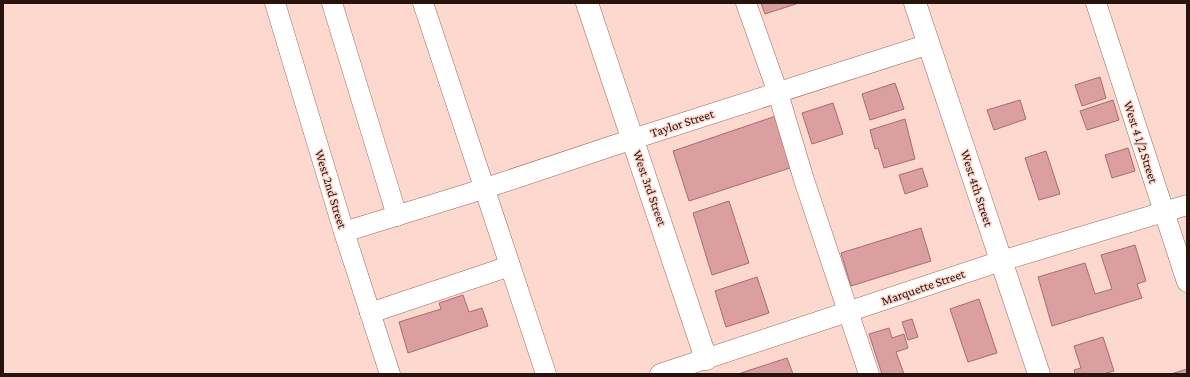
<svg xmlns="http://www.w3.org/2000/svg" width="1190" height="377" font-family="'Crimson Pro',serif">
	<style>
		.building { fill: #db9ea1; stroke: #a66d70 }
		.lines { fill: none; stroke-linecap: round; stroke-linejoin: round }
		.minor-casing { stroke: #9d685a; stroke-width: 21 }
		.major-casing { stroke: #9d685a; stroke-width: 23 }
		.minor { stroke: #fff; stroke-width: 20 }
		.major { stroke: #fff; stroke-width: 22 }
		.labels { text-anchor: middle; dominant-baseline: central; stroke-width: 3; stroke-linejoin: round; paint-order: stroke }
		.street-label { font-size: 13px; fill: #28130d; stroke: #fdd8ce }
	</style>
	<rect width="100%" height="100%" fill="#fdd8ce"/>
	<g class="building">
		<path d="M 761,3 L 799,3 L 765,14 Z"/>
		<path d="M 1100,77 L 1106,98 L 1082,106 L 1075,85 Z"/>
		<path d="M 895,83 L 904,109 L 870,120 L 862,94 Z"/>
		<path d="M 1020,100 L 1026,119 L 994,130 L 987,110 Z"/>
		<path d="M 1113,100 L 1119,120 L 1087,130 L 1080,111 Z"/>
		<path d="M 833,103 L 843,134 L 812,144 L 802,113 Z"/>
		<path d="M 779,115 L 796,166 L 689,201 L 673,151 Z"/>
		<path d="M 905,119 L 915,159 L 884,168 L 878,148 L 875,149 L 870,130 Z"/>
		<path d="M 1128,148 L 1135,171 L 1112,178 L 1105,155 Z"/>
		<path d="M 1046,151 L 1060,194 L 1039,200 L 1025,158 Z"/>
		<path d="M 922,168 L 928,186 L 905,194 L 899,175 Z"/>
		<path d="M 729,201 L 749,263 L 712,275 L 693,213 Z"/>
		<path d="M 921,228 L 931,261 L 851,286 L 841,253 Z"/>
		<path d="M 1135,245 L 1146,281 L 1137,284 L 1142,298 L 1052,326 L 1038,277 L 1085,263 L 1095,294 L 1112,289 L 1101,255 Z"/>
		<path d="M 757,277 L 769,313 L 726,327 L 715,291 Z"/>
		<path d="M 463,295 L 469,312 L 482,308 L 488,326 L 408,353 L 399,322 L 441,309 L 439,303 Z"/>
		<path d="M 979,299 L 997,353 L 968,362 L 950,309 Z"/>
		<path d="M 912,319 L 918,337 L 908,340 L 902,322 Z"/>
		<path d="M 889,328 L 892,338 L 904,334 L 908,348 L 896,352 L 904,374 L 882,374 L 869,334 Z"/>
		<path d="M 1103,337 L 1114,371 L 1103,374 L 1075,374 L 1074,370 L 1081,368 L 1074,346 Z"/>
		<path d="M 787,358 L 793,374 L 742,374 L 741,373 Z"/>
		<path d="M 1187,369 L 1187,374 L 1171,374 Z"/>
	</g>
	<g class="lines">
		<defs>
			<g id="minor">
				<path d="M 275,3 L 344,232 L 390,374"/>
				<path d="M 332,3 L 397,216"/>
				<path d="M 423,3 L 546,374"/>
				<path d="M 746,3 L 778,93 L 804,180 L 869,374"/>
				<path d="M 1096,3 L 1187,282"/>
				<path d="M 344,232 L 483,189 L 633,139 L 929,44"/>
				<path d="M 370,313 L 510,266"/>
				<path d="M 660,374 L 1001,261 L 1187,205"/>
			</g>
			<g id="major">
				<path d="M 587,3 L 706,359"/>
				<path d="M 915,3 L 1039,374"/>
			</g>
		</defs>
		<use href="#minor" class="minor-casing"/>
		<use href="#major" class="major-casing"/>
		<use href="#minor" class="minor"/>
		<use href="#major" class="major"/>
	</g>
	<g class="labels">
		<g class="street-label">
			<text transform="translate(682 123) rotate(-18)">Taylor Street</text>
			<text transform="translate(1141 142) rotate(72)">West 4 1/2 Street</text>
			<text transform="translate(650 188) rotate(71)">West 3rd Street</text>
			<text transform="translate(977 188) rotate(72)">West 4th Street</text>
			<text transform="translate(331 189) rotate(73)">West 2nd Street</text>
			<text transform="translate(923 287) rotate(-19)">Marquette Street</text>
		</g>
	</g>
	<rect width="1190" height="377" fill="none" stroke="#28130d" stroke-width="8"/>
</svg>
